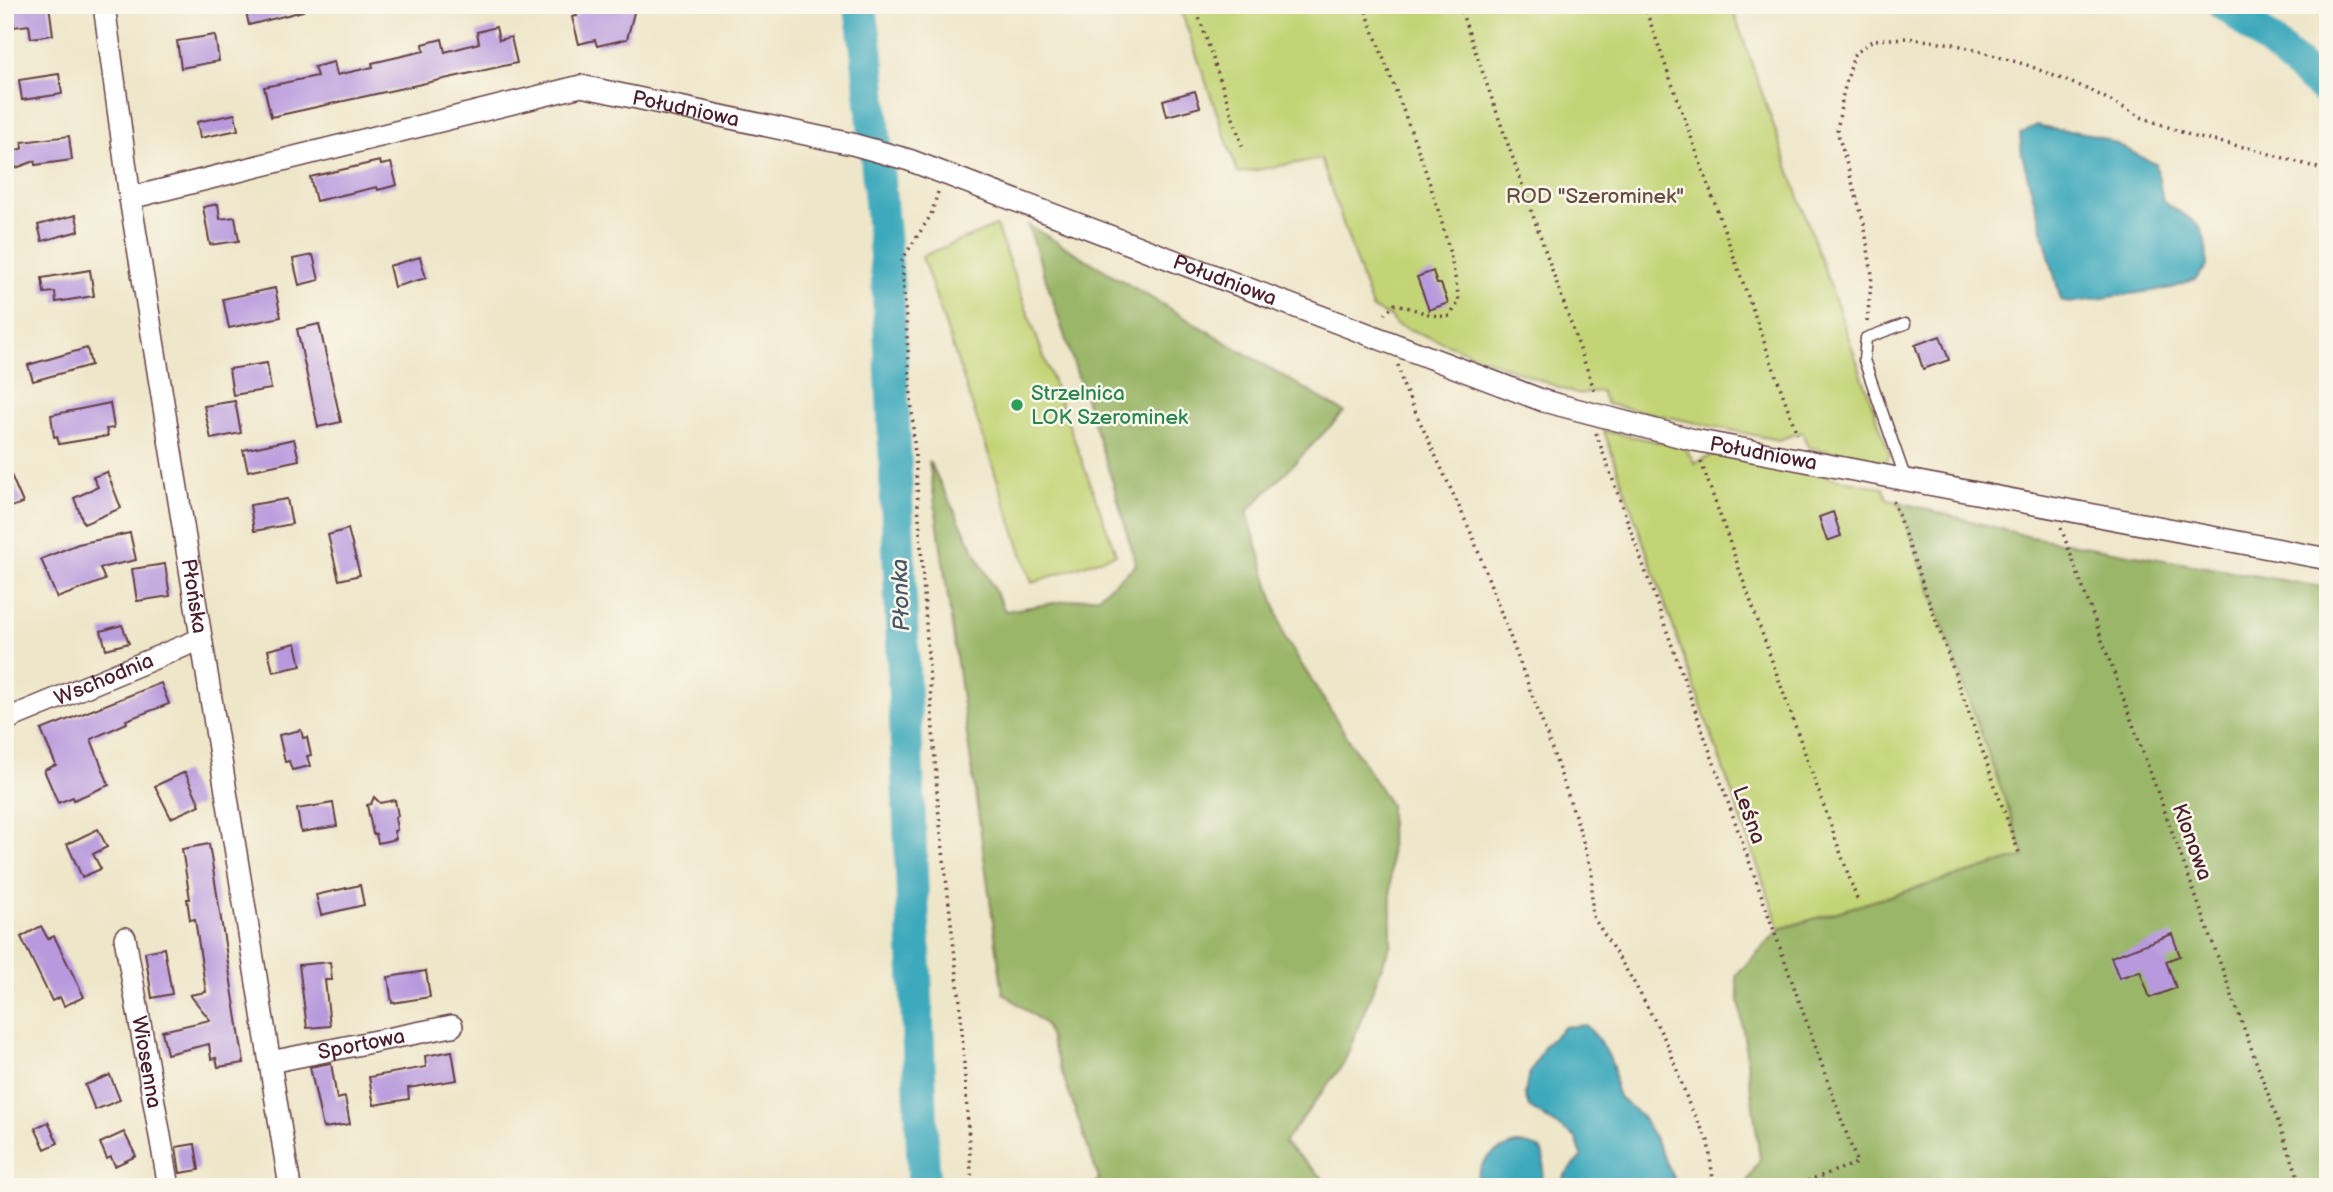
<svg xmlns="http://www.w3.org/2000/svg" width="2333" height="1192" font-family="'Balsamiq Sans',sans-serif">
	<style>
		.green { fill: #c3d476; stroke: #867a50; stroke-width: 2 }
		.forest { fill: #9ab667; stroke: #726a49; stroke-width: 2 }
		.water { fill: #3da9bc; stroke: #446474; stroke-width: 2 }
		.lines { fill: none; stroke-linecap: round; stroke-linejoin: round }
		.river { stroke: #3da9bc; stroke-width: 33 }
		.building { fill: #b899dd }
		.service-casing { stroke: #633d43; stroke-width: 13 }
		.minor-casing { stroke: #633d43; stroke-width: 24 }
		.path { stroke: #633d43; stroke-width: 3.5; stroke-dasharray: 2 5; stroke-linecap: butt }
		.service { stroke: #fff; stroke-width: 10 }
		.minor { stroke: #fff; stroke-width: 21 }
		.leisure-dot { fill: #2e9e5b; stroke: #fbf7ec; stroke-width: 2.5 }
		.labels { text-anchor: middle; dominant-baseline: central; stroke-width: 5; stroke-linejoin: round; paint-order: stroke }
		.street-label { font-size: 21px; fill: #4a1f2b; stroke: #fbf7ec }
		.park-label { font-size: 21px; fill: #684c3e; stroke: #fbf7ec }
		.leisure-label { font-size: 21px; fill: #27864d; stroke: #fbf7ec; text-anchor: start }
		.water-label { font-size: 23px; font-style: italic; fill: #455665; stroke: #fbf7ec }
	</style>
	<rect width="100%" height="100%" fill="#fbf7ec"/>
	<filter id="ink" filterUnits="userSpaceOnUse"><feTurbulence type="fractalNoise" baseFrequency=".0143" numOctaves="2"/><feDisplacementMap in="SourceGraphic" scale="14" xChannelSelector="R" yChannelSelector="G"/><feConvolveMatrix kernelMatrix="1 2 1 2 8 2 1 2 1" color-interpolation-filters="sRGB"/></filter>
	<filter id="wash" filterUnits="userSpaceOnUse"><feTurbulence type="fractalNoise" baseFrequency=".00686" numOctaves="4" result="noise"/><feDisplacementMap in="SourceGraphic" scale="28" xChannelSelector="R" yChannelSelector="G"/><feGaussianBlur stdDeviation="1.57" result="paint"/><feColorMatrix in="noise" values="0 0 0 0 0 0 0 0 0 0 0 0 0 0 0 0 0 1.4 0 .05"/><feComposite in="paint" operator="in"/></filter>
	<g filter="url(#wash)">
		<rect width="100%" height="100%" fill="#eee6c9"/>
		<g class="green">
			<path d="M 1179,5 L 1731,5 L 1890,455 L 1884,463 L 1808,447 L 1802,432 L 1778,440 L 1607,404 L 1601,391 L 1576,394 L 1395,324 L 1391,317 L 1372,308 L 1321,159 L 1238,173 Z"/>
			<path d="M 996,226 L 1116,554 L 1032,583 L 922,256 Z"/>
			<path d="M 1604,431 L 1684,447 L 1695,463 L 1716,454 L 1883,488 L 1888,500 L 1899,502 L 2025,856 L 1780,929 Z"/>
		</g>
		<g class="forest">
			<path d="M 1028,225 L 1344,412 L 1247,512 L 1285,638 L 1390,805 L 1391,943 L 1344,1063 L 1284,1143 L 1333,1187 L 1091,1187 L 1099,1179 L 1045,1024 L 1003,993 L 929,461 L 1005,611 L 1098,596 L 1136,565 L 1113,483 Z"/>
			<path d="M 1899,502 L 2031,537 L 2328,588 L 2328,1187 L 1744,1187 L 1760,1159 L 1736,975 L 1780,929 L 2025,856 Z"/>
		</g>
		<g class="water">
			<path d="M 2037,125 C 2054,133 2072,129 2090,134 C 2115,140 2133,154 2156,164 L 2163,201 C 2197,225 2207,221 2207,266 L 2196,279 L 2172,288 L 2069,303 L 2061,300 L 2022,155 L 2020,134 Z"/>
			<path d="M 1586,1025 C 1598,1038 1610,1053 1614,1071 C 1615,1078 1614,1086 1616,1092 C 1622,1105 1636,1108 1643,1119 C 1657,1140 1667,1163 1677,1187 L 1570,1187 L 1563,1177 L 1582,1156 L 1576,1138 L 1529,1107 L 1525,1095 L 1528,1077 L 1545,1045 L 1564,1027 Z"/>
			<path d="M 1515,1144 C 1546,1143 1547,1155 1541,1181 L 1529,1187 L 1480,1187 L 1476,1180 C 1484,1155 1492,1153 1515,1144 Z"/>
		</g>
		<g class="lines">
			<g class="river">
				<path d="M 860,5 L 867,52 L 888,284 L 924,1187"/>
				<path d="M 2224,5 L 2232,9 L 2328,92"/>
			</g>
		</g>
		<g id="blocks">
			<g class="building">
				<path d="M 5,5 L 49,5 L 53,35 L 31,38 L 29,25 L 14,27 L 13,19 L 5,20 Z"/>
				<path d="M 255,5 L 302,5 L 303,11 L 249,25 L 245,8 Z"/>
				<path d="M 575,5 L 636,5 L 627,39 L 597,46 L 595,40 L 579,44 L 572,17 L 577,16 Z"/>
				<path d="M 496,27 L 499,40 L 511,37 L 517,63 L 271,117 L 264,87 L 317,76 L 314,67 L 334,62 L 337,75 L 373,67 L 372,63 L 424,51 L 423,44 L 442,39 L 445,52 L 479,43 L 477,32 Z"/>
				<path d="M 215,35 L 219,61 L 181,68 L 177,41 Z"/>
				<path d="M 59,74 L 62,94 L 22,100 L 19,80 Z"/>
				<path d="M 1195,91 L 1200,107 L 1167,116 L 1163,100 Z"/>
				<path d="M 235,114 L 238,130 L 200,138 L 197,122 Z"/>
				<path d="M 69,136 L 72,160 L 35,165 L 35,161 L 5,172 L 5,154 L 23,148 L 22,142 Z"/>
				<path d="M 380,161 L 381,165 L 391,163 L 397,185 L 378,190 L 377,187 L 316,201 L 310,177 Z"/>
				<path d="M 218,204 L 220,219 L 235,217 L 239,241 L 210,245 L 203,207 Z"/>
				<path d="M 76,215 L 79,231 L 42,241 L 38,225 Z"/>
				<path d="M 313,255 L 319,280 L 299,285 L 293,259 Z"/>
				<path d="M 420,257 L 426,278 L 394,287 L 389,266 Z"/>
				<path d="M 90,270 L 94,296 L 56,302 L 55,292 L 44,293 L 42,278 Z"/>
				<path d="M 1433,271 L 1437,284 L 1441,284 L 1448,303 L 1429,310 L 1417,277 Z"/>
				<path d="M 275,288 L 281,317 L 229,328 L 223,299 Z"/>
				<path d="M 319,324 L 341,422 L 318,427 L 297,329 Z"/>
				<path d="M 1940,336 L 1949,360 L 1923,369 L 1915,345 Z"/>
				<path d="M 87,348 L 91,365 L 33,381 L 28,365 Z"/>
				<path d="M 267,363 L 271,389 L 233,395 L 229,369 Z"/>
				<path d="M 235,401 L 241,433 L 211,439 L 204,406 Z"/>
				<path d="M 110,403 L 114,428 L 106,429 L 108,436 L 59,444 L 57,436 L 54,437 L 51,415 Z"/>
				<path d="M 294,439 L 299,460 L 248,471 L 243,450 Z"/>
				<path d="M 5,461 L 23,503 L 5,509 Z"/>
				<path d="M 107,472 L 121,508 L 84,524 L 74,498 L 98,487 L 93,477 Z"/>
				<path d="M 287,499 L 292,524 L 254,531 L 250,505 Z"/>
				<path d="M 1833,512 L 1841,536 L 1827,541 L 1819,517 Z"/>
				<path d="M 348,529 L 360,575 L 339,580 L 328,535 Z"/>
				<path d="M 130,533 L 136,560 L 100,568 L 105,580 L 57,598 L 41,559 L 78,544 Z"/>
				<path d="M 165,564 L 170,596 L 137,601 L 132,569 Z"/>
				<path d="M 122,625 L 129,643 L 106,649 L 101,631 Z"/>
				<path d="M 296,643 L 301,666 L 273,672 L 268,650 Z"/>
				<path d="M 161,683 L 169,704 L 126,720 L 127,723 L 91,739 L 109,785 L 74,800 L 73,797 L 58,803 L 44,770 L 56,765 L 41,730 Z"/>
				<path d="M 301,730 L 303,738 L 307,737 L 311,755 L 307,756 L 310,766 L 292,770 L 289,761 L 285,762 L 279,735 Z"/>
				<path d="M 185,772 L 200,805 L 171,818 L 155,786 Z"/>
				<path d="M 374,797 L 380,803 L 395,800 L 398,816 L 395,817 L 397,830 L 394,831 L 396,839 L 378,843 L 376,834 L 373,834 L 367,805 L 371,804 Z"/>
				<path d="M 333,803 L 337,826 L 301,832 L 297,809 Z"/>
				<path d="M 98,829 L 107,847 L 93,854 L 101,869 L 82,877 L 67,844 Z"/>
				<path d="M 209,844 L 244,1063 L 218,1067 L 216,1058 L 211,1059 L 209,1044 L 167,1054 L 162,1031 L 210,1020 L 190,995 L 206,992 L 195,919 L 190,920 L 187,899 L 190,899 L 182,849 Z"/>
				<path d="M 360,885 L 364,905 L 321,915 L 316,895 Z"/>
				<path d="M 41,926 L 48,939 L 54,936 L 84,997 L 64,1006 L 60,997 L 52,1001 L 21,937 Z"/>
				<path d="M 2172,934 L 2180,956 L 2166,961 L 2176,988 L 2150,998 L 2140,971 L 2119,978 L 2111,957 Z"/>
				<path d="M 164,948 L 172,994 L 152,998 L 145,952 Z"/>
				<path d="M 330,962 L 332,980 L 325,980 L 330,1026 L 307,1028 L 299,965 Z"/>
				<path d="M 426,971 L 430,997 L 392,1003 L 388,977 Z"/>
				<path d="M 452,1051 L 457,1080 L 408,1088 L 409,1099 L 374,1105 L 369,1077 L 426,1067 L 425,1056 Z"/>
				<path d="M 331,1063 L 337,1099 L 345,1097 L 350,1124 L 323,1128 L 310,1067 Z"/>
				<path d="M 110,1075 L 120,1100 L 95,1110 L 85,1085 Z"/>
				<path d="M 48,1122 L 58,1143 L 45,1149 L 35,1128 Z"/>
				<path d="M 124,1132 L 136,1156 L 115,1166 L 111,1157 L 107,1159 L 100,1143 Z"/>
				<path d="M 195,1144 L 199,1170 L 180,1173 L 176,1147 Z"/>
			</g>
		</g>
	</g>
	<g filter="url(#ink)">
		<use href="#blocks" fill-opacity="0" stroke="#633d43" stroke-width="2"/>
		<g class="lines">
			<defs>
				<path id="service" d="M 1905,324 L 1866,338 L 1864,360 L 1906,480"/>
				<g id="minor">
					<path id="s1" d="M 104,5 L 130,198 L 290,1187"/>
					<path id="s2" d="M 130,198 L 581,86 L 852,144 L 909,160 L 1544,401 L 1694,440 L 2328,559"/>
					<path id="s3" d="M 5,720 L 201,639"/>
					<path id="s4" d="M 125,938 L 169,1187"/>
					<path id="s5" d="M 270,1062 L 452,1026"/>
				</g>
			</defs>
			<use href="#service" class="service-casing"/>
			<use href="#minor" class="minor-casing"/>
			<g class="path">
				<path d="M 1195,5 L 1244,151"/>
				<path d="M 1364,5 C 1398,103 1444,199 1459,301 L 1450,316 C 1430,318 1415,308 1395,304 L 1385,314"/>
				<path d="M 1459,5 L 1595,392"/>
				<path d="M 1644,5 L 1797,434"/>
				<path d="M 938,192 L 931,215 L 902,260 L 938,806 L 960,1002 L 972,1187"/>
				<path d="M 1867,322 L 1872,275 L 1864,223 L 1837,131 L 1843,94 L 1854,55 L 1873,40 L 1907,38 L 1954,44 L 2027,65 L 2092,91 L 2141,117 L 2195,137 L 2253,149 L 2328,171"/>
				<path d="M 1398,365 L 1403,385 L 1472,535 L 1547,735 L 1577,821 L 1592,873 L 1592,915 L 1632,979 L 1668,1045 L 1689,1104 L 1708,1141 L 1714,1187"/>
				<path d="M 1596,433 L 1857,1163 L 1790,1187"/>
				<path d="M 1701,462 L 1857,899"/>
				<path d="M 1893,501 L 2019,853"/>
				<path d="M 2061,528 L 2302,1187"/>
			</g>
			<use href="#service" class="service"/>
			<use href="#minor" class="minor"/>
		</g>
	</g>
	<circle class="leisure-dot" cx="1017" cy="405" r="7"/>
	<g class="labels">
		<g class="street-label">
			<text stroke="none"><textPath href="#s2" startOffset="572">Południowa</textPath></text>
			<text stroke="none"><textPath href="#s2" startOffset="1139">Południowa</textPath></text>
			<text stroke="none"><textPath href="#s2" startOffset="1706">Południowa</textPath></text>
			<text stroke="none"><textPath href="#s1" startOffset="598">Płońska</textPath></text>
			<text stroke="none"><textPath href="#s3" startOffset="107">Wschodnia</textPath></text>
			<text transform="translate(1749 815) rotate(70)">Leśna</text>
			<text transform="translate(2192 842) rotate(70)">Klonowa</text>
			<text stroke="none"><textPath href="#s5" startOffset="93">Sportowa</textPath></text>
			<text stroke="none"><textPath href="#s4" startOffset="126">Wiosenna</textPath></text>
		</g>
		<g class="park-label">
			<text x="1595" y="196">ROD "Szerominek"</text>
		</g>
		<g class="leisure-label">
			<text x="1031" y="393">Strzelnica<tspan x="1031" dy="24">LOK Szerominek</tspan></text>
		</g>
		<g class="water-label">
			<text transform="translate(901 595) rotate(-92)">Płonka</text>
		</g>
	</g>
	<rect width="2333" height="1192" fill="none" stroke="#fbf7ec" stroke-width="28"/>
</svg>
